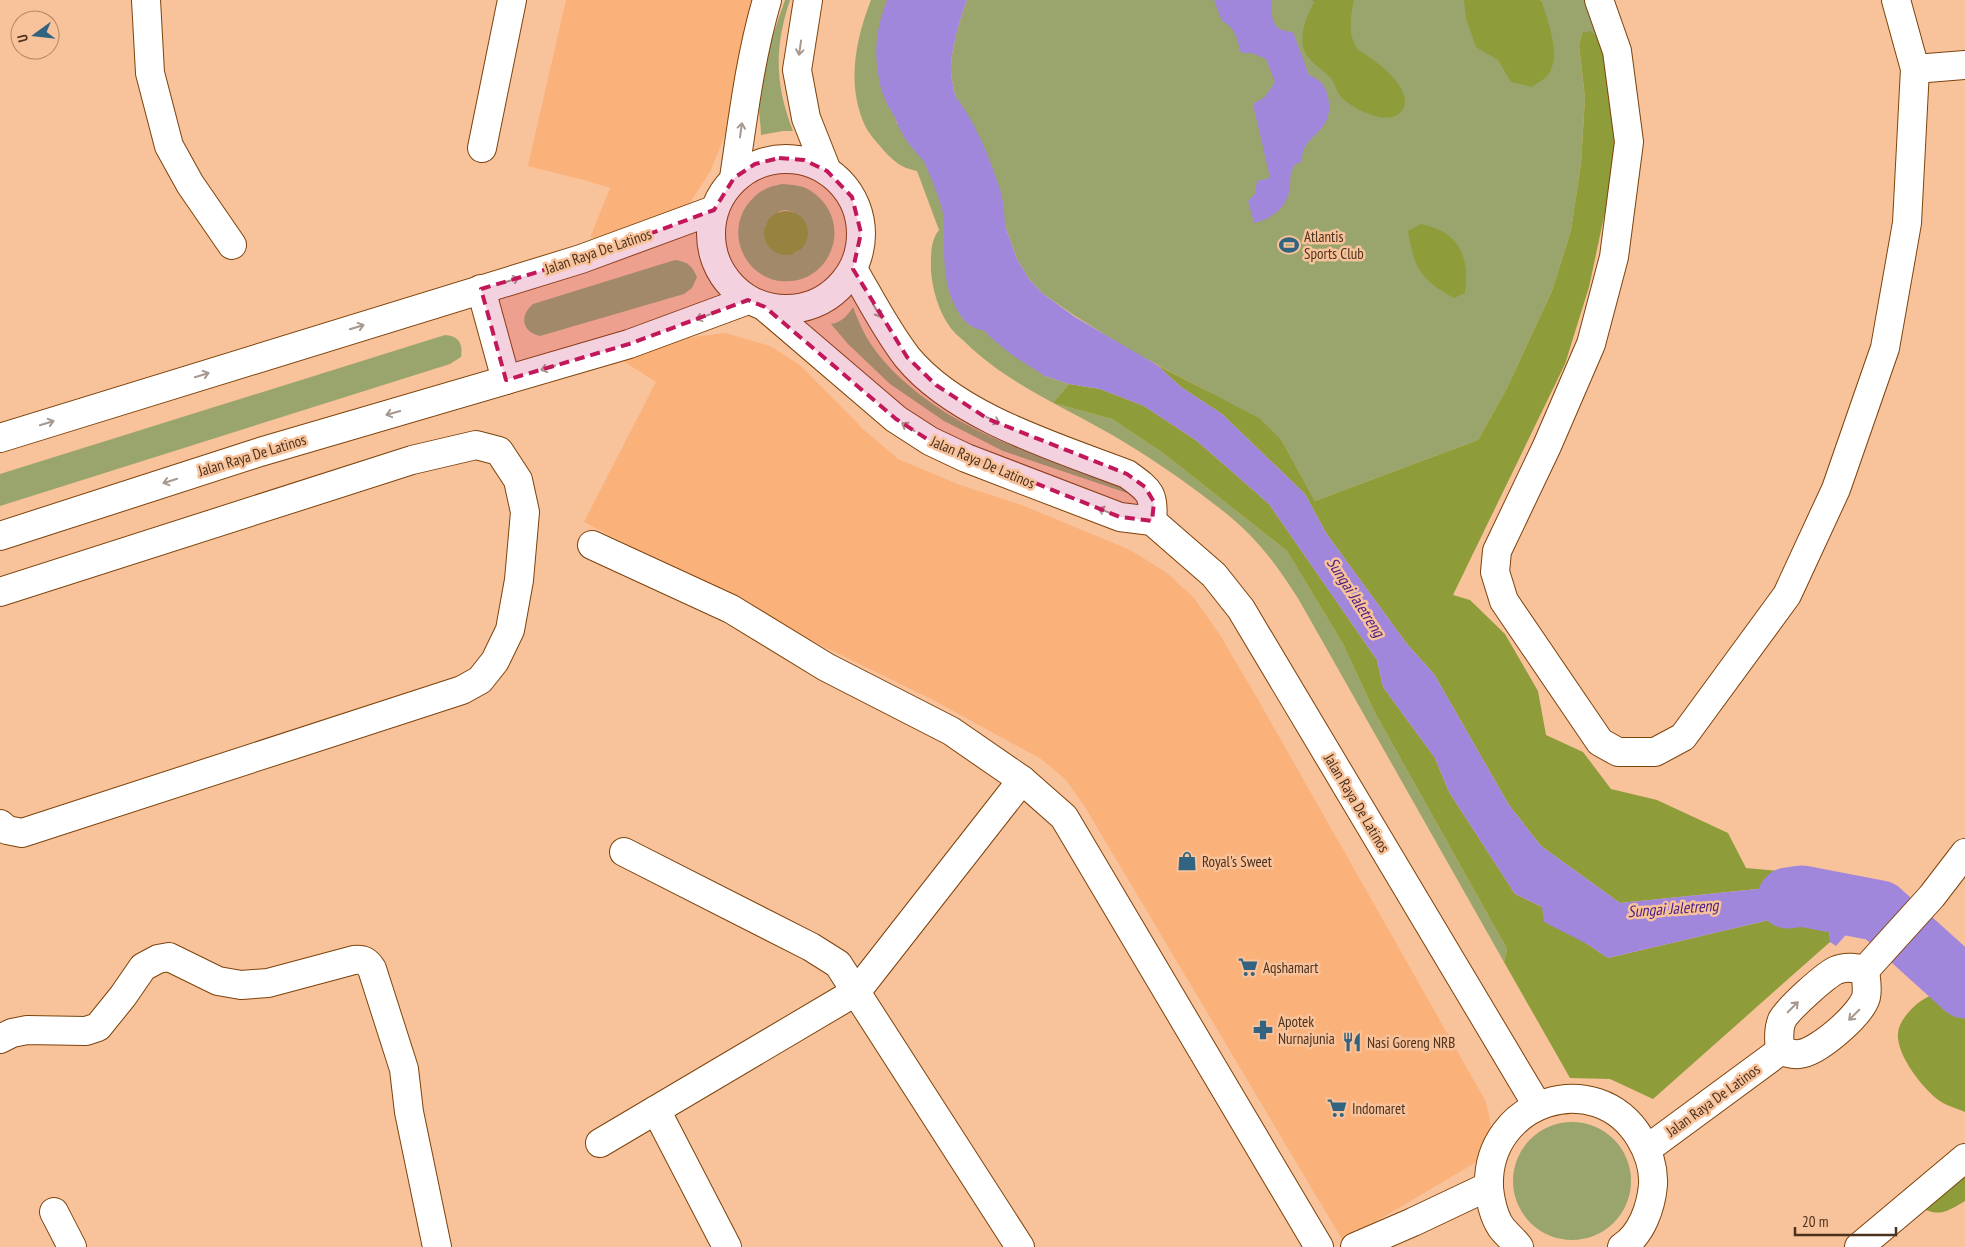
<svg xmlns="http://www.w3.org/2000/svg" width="1965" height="1247" font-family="'PT Sans Narrow',sans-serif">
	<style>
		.built { fill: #fab17a }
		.green { fill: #9aa56d; fill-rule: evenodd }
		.forest { fill: #8e9d39 }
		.water { fill: #a187dc }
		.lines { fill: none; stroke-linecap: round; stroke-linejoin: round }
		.river { stroke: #a187dc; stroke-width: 61 }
		.street-casing { stroke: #7d430b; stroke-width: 30 }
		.street { stroke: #fff; stroke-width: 28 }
		.oneway { stroke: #a6988e }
		.marked { fill: #c2185b; fill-opacity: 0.2; stroke: #c2185b; stroke-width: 4; stroke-dasharray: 10 6; stroke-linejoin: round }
		.labels { text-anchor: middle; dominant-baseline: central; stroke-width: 5; stroke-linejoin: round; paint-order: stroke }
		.poi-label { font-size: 15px; fill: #4c311d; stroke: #f8c29b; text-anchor: start }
		.street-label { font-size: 15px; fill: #4c311d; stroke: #f8c29b }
		.water-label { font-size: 16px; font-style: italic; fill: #491e82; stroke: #f8c29b }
	</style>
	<rect width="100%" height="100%" fill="#f8c29b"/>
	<g class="built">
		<path d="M 566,0 L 756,0 L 740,54 L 728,127 L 711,170 L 691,201 L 670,221 L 628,238 L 590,238 L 610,188 L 584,180 L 528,166 Z"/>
		<path d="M 725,333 L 770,346 L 800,365 L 864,430 L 898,459 L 960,485 L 1024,506 L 1130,550 L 1167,573 L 1194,598 L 1220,635 L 1260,703 L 1485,1100 L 1489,1115 L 1491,1131 L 1485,1151 L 1473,1164 L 1343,1241 L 1085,807 L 1066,780 L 1041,759 L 935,701 L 800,635 L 584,522 L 656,382 L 620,359 L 686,338 Z"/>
	</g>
	<g class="green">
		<path d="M 785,0 L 790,0 C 774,48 775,85 793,131 L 783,131 L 761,135 C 761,126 759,116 759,107 C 760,71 773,34 785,0 Z"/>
		<path d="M 871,0 L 897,0 L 891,10 L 884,66 L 887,90 L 897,124 L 976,149 C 966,125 953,98 951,72 C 950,52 960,18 967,0 L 1589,0 L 1600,40 L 1582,33 L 1579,45 L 1585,98 L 1581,163 L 1571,230 L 1552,291 L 1506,390 L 1478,440 L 1315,501 L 1282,441 L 1205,390 L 1133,352 L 1075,316 L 1042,293 L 1029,279 L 1017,259 L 999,209 L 953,263 L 960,288 L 971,314 L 1045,376 L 1069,384 L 1053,403 L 1112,419 L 1163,453 L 1287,551 L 1343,644 L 1374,711 L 1507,949 L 1504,962 L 1299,600 C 1274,560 1252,532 1214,504 C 1182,479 1148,456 1114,436 C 1064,407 1008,384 966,343 C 961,338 954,333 950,327 C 939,312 932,289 931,270 C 931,257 930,241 939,230 L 917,171 C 900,168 891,159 880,146 C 874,139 866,130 863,121 C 847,82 856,38 871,0 Z"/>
		<path d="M 782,184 C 792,185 803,185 811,191 C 834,206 841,234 828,257 C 822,268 811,277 798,280 C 749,291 717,231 755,196 C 762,189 772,186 782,184 ZM 786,210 L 793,212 L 807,226 C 808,238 806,245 796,253 L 765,239 L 765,225 L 780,211 Z"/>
		<path d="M 675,260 C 688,262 692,266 697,277 L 692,288 L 684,294 L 540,336 C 522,332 519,316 533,304 Z"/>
		<path d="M 853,307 C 857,317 861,328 867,338 C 877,355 892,371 907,384 C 972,441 1056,460 1134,489 L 1133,495 L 1003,451 L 944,421 L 890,384 L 848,344 L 831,324 C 841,323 848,315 853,307 Z"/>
		<path d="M 445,335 C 459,336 463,344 461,357 L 450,364 L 0,506 L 0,474 Z"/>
		<circle cx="1572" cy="1181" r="59"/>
	</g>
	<g class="forest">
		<path d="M 1312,0 L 1354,0 C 1351,16 1347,33 1357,48 C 1360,52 1366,54 1369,57 C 1382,65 1411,90 1404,107 C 1394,131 1353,109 1341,97 C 1336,91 1335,83 1330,77 C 1321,68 1309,62 1304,50 C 1299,34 1307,16 1314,2 Z"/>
		<path d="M 1464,0 L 1539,0 L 1542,2 C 1548,23 1562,55 1548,75 C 1544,80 1536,83 1532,87 L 1511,82 L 1498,60 L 1476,47 L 1466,18 Z"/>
		<path d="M 1591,31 L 1600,40 L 1612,92 L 1615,139 L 1608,198 L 1589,287 L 1565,364 L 1453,595 L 1470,600 L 1505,634 L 1538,691 L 1546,735 L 1583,752 L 1611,789 L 1657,800 L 1728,833 L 1746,868 L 1779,871 L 1767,888 L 1620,903 L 1541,846 L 1509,805 L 1434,674 L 1407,644 L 1326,533 L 1305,494 L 1222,414 L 1181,387 L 1157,365 L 1259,418 L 1282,441 L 1315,501 L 1478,440 L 1506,390 L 1552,291 L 1571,230 L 1581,163 L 1585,98 L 1579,45 L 1582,33 Z"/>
		<circle cx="786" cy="233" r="22"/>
		<path d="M 1421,224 C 1459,232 1470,256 1465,293 L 1454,298 C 1420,280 1414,267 1408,231 Z"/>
		<path d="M 1069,384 L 1100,389 L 1144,406 L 1197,441 L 1269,504 L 1377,660 L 1383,687 L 1435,758 L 1449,792 L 1515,894 L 1542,907 L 1587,944 L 1608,958 L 1808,911 L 1829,917 L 1830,942 L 1653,1099 L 1610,1079 L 1570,1078 L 1504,962 L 1507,949 L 1374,711 L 1343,644 L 1287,551 L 1163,453 L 1112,419 L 1053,403 Z"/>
		<path d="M 1930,996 L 1939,999 L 1965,1017 L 1965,1112 C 1956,1108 1944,1105 1937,1099 C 1921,1086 1896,1054 1898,1033 C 1899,1019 1917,1001 1930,996 Z"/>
		<path d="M 1965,1155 L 1965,1201 C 1946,1212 1939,1218 1918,1206 Z"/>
	</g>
	<g class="water">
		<path d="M 897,0 L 967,0 C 960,18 950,53 951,72 C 953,98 966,125 976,149 L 929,167 C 917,154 904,140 897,123 C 889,104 879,57 883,36 C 886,24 891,11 897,0 Z"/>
		<path d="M 1214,0 L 1272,0 C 1271,18 1271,31 1293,32 L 1309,75 C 1320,80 1325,84 1328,97 C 1336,135 1300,133 1302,162 L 1295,164 C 1289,176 1291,176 1290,187 C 1288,207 1272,219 1254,223 L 1248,201 L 1255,194 L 1257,181 L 1270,178 L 1253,104 L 1265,97 L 1275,82 L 1266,59 L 1252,53 L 1241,53 C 1237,39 1236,28 1222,21 Z"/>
		<path d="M 999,209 L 1017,259 L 1029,279 L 1042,293 L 1075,317 L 1157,365 L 1181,387 L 1222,414 L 1305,494 L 1326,533 L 1407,644 L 1434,674 L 1509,805 L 1541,846 L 1620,903 L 1767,888 L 1820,880 L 1858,882 L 1881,895 L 1836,946 L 1830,942 L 1829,917 L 1808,911 L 1608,958 L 1587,944 L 1544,922 L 1542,907 L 1515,894 L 1449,792 L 1435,758 L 1383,687 L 1377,660 L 1269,504 L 1197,441 L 1144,406 L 1100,389 L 1069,384 L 1045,376 L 1012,355 L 989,336 L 971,314 L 960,288 L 950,242 L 951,226 Z"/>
	</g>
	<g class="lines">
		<g class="river">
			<path d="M 920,0 C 909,26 903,45 909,74 C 912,94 928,109 939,126 C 953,148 963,174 971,199 C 980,230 966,273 987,300"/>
			<path d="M 1788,898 L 1802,896 L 1880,911 L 1965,988"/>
		</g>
		<defs>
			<g id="street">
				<path d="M 146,0 L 150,73 L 169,146 L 190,184 L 232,245"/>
				<path d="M 808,0 L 797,70 L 806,118 L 827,171"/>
				<path d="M 1599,0 L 1617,51 L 1629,142 L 1614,257 L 1591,344 L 1547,446 L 1497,551 L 1495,572 L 1504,601 L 1600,742 L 1618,752 L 1655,752 L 1683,737 L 1787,595 L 1836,489 L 1885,348 L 1907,223 L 1915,69 L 1896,0"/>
				<path d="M 1915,69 L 1965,65"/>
				<path d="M 482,148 L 512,0"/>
				<circle cx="786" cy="234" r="75"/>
				<path d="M 734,178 C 743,118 750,58 767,0"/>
				<path d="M 853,269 C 870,298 886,330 907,357 C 956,417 1056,447 1127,474 C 1149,490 1155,493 1152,521"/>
				<path d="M 481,289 L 506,380"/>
				<path d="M 765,307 L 896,419 L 930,441 L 966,458 L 1120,517 L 1152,521 L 1214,575 L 1241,609 L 1537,1105"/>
				<path d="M 0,438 L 581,259 L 714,210"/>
				<path d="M 0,536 L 260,452 L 629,344 L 748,300"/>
				<path d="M 592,545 L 731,609 L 826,667 L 951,731 L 1022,780 L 1064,817 L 1319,1247"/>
				<path d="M 0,592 L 412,460 L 476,445 L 499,451 L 518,480 L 525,512 L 519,580 L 510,630 L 495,661 L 480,680 L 462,690 L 22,833 L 7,830 L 0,824"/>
				<path d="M 624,852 L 811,947 L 838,964 L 1020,1247"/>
				<path d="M 1865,970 L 1932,896 L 1965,853"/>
				<path d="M 0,1039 L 12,1033 L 27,1030 L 86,1031 L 98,1027 L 123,996 L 143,967 L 158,959 L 169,957 L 218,981 L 241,985 L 268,983 L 354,960 C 363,959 367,961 372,969 L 404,1069 L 409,1112 L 437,1247"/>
				<path d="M 1780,1051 C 1779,1041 1778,1030 1782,1020 C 1787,1010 1827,973 1837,970 C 1846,966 1856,968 1865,970"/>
				<path d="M 656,1110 L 727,1247"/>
				<path d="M 600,1143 L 857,991 L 1022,780"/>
				<path d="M 1647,1149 L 1780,1051 C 1786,1052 1793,1055 1799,1054 C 1817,1053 1861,1015 1866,997 C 1868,989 1866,979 1865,970"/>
				<path d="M 54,1212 L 72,1247"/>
				<path d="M 1355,1247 L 1413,1222 L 1489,1186"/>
				<path d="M 1519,1247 C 1514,1240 1506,1234 1501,1227 C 1494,1217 1490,1200 1489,1188 C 1485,1101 1596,1065 1640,1138 C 1649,1153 1654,1168 1653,1185 C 1651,1207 1642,1234 1622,1247"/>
				<path d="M 1859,1247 L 1965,1158"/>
			</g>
		</defs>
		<use href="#street" class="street-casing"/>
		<use href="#street" class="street"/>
	</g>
	<defs><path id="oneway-shaft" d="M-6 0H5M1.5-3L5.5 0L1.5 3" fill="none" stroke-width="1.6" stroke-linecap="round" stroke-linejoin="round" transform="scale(1.25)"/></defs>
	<g class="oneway">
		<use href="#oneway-shaft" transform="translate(800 48) rotate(98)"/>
		<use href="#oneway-shaft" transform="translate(741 130) rotate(-82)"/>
		<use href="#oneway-shaft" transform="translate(512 280) rotate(-17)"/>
		<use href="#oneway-shaft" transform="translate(877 311) rotate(59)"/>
		<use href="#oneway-shaft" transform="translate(703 317) rotate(160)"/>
		<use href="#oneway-shaft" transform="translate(357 327) rotate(-17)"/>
		<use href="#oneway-shaft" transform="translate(548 368) rotate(163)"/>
		<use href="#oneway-shaft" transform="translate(202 375) rotate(-17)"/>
		<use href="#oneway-shaft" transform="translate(393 413) rotate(164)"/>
		<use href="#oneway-shaft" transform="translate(993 420) rotate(24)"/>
		<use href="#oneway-shaft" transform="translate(47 423) rotate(-17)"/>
		<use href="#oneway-shaft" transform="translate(908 427) rotate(-148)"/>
		<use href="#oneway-shaft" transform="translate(170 481) rotate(162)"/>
		<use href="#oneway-shaft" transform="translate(1105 511) rotate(-158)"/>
		<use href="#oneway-shaft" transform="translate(1793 1007) rotate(-45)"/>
		<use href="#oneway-shaft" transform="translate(1854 1015) rotate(135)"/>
	</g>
	<path class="marked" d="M 779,158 L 804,160 L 827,171 L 852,197 L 861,233 L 853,269 L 907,357 L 936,385 L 988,419 L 1127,474 L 1145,487 L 1154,502 L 1152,521 L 1120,517 L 930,441 L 896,419 L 765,307 L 748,300 L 629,344 L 506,380 L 481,289 L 581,259 L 714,210 L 734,178 L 755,164 Z"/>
	<defs>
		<symbol id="stadium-bare" viewBox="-9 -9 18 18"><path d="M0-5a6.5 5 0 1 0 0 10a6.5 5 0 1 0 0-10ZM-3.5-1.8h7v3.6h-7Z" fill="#326482" stroke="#f8c29b" stroke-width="2.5" paint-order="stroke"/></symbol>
		<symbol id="shop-bare" viewBox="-9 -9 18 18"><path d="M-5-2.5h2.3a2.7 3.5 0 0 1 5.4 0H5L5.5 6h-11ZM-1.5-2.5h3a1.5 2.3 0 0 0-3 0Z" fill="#326482" stroke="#f8c29b" stroke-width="2.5" paint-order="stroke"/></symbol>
		<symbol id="supermarket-bare" viewBox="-9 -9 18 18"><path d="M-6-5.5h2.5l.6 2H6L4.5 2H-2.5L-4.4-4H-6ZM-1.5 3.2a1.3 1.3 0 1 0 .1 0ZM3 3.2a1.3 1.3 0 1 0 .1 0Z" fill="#326482" stroke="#f8c29b" stroke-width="2.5" paint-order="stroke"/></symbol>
		<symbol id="pharmacy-bare" viewBox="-9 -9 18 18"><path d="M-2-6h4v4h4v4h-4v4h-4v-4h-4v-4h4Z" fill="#326482" stroke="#f8c29b" stroke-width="2.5" paint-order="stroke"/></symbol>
		<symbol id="restaurant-bare" viewBox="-9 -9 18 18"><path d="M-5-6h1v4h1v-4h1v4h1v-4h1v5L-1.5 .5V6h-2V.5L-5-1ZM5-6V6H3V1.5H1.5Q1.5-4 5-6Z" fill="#326482" stroke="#f8c29b" stroke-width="2.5" paint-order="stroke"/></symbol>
	</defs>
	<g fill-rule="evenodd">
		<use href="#stadium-bare" x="1275" y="231" width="28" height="28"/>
		<use href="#shop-bare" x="1173" y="847" width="28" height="28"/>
		<use href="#supermarket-bare" x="1234" y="953" width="28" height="28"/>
		<use href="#pharmacy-bare" x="1249" y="1016" width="28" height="28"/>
		<use href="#restaurant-bare" x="1338" y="1028" width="28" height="28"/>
		<use href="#supermarket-bare" x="1323" y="1094" width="28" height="28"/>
	</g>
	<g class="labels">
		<g class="poi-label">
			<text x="1304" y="236">Atlantis<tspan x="1304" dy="17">Sports Club</tspan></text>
			<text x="1202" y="861">Royal's Sweet</text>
			<text x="1263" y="967">Aqshamart</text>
			<text x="1278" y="1021">Apotek<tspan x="1278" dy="17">Nurnajunia</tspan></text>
			<text x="1367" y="1042">Nasi Goreng NRB</text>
			<text x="1352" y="1108">Indomaret</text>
		</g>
		<g class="street-label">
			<text transform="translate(598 251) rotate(-19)">Jalan Raya De Latinos</text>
			<text transform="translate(252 455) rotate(-17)">Jalan Raya De Latinos</text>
			<text transform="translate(983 462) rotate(23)">Jalan Raya De Latinos</text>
			<text transform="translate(1357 803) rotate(59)">Jalan Raya De Latinos</text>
			<text transform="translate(1713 1100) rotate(-36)">Jalan Raya De Latinos</text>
		</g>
		<g class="water-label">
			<text transform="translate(1356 597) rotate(57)">Sungai Jaletreng</text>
			<text transform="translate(1673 908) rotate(-4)">Sungai Jaletreng</text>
		</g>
	</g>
	<g transform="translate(35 35) rotate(255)"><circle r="24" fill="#f8c29b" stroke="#b38869"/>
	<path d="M0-4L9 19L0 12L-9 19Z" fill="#326482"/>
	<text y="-8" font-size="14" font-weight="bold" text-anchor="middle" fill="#4c311d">U</text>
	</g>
	<path d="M1795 1227v8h101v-8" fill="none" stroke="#4c311d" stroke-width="2.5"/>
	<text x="1802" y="1227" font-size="15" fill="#4c311d" stroke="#f8c29b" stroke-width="4" paint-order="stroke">20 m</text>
</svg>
